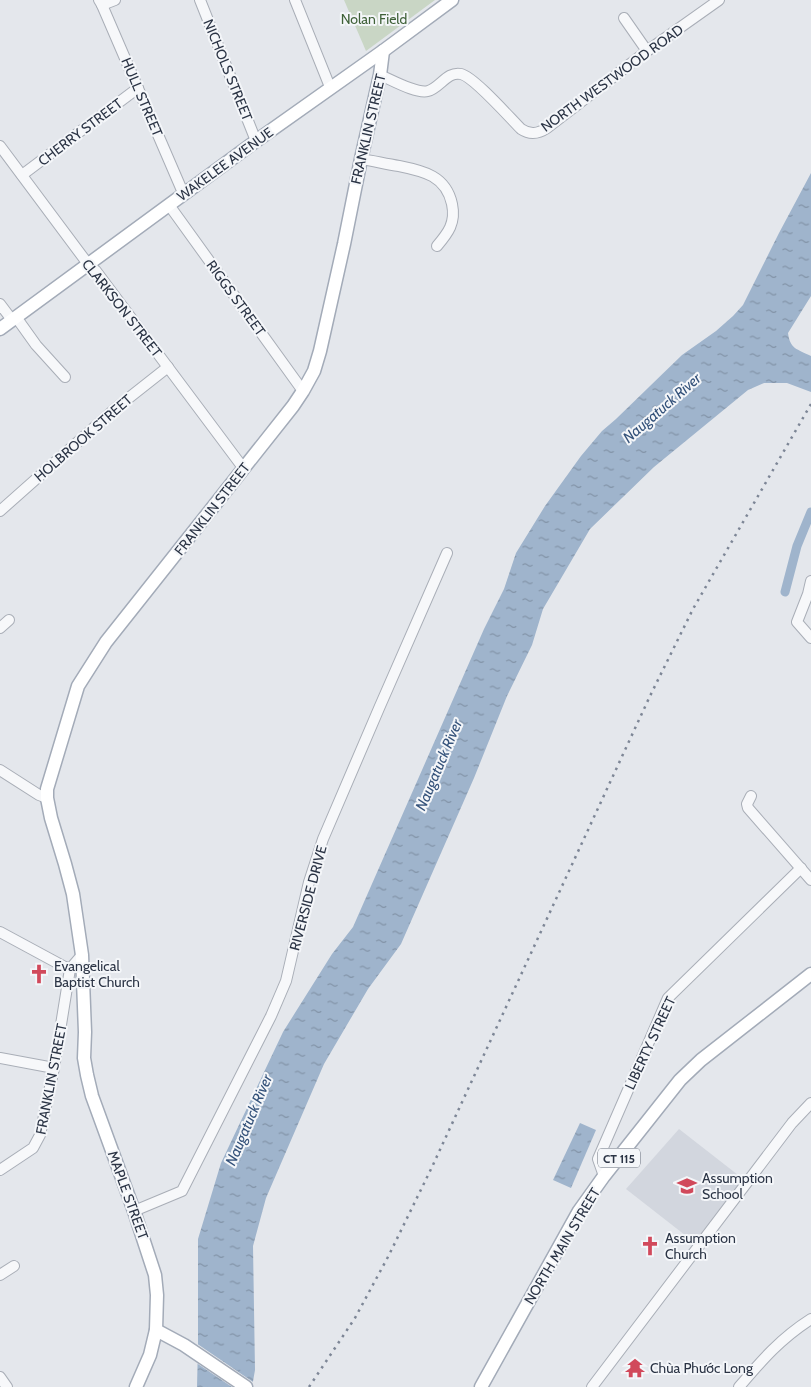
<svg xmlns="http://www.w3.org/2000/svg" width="811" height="1387" font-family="Cabin,sans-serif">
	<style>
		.built { fill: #d2d6de }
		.green { fill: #c9d6c5 }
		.water { fill: url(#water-ripples) }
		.pier { fill: #e4e7ec }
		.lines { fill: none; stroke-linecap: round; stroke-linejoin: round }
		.canal { stroke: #9fb4cc; stroke-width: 9 }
		.minor-casing { stroke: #a9aeb7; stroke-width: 12 }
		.major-casing { stroke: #a3abb8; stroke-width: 15 }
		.minor { stroke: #f7f8fa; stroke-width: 10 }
		.major { stroke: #fff; stroke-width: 12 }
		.rail { stroke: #7d8696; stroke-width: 2.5; stroke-dasharray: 2.5 5; stroke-linecap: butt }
		.labels { text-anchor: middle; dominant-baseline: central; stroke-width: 4; stroke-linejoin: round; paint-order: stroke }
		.shield { fill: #f4f6f9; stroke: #676e7b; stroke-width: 1 }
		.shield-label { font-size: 12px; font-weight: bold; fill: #2b3445 }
		.park-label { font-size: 14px; fill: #3f6138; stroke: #f4f6f9 }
		.street-label { font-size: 14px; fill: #2b3445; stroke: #f4f6f9 }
		.poi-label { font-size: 14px; fill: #2b3445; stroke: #f4f6f9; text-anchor: start }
		.water-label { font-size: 15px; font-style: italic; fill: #34527a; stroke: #f4f6f9 }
	</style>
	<defs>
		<pattern id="water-ripples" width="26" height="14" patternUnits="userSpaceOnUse" patternTransform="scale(1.25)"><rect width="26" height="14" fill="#9fb4cc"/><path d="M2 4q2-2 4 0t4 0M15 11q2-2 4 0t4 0" fill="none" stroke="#8293a7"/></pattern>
	</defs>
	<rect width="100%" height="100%" fill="#e4e7ec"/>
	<path class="built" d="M 679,1129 L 747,1182 L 699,1246 L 626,1189 Z"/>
	<path class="green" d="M 344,0 L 435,0 L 366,51 Z"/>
	<g class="water">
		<path d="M 811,173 L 811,296 L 788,333 C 790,349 797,349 811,356 L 811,392 L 787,383 L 764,383 L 748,390 L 654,467 L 590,529 L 543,609 L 532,645 L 507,696 L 474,778 L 401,944 L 368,989 L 324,1064 L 266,1198 L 253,1246 L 255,1370 L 252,1387 L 197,1387 L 198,1345 L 198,1239 L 221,1163 L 283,1032 L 332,954 L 353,927 L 484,629 L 504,589 L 516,553 L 545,506 L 581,456 L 602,431 L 616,419 L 682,355 L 716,331 L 733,316 L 743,305 L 779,233 Z"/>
		<path d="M 580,1123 L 596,1130 L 571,1188 L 553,1180 Z"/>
	</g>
	<path class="pier" d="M 196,1343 L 256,1384 L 255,1387 L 232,1387 L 195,1362 Z"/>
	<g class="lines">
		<path class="canal" d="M 785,592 L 797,546 L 811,512"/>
		<defs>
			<g id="minor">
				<path d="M 99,0 L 102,5 L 184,195"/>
				<path d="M 200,0 L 256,141"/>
				<path d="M 295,0 L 330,87"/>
				<path d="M 102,5 L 115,0"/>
				<path d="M 624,18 L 647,51"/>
				<path d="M 380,75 C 392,80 416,94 428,91 C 440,88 447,71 461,74 C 474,77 510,118 521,129 C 530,135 538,134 547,128 L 647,51 L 719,0"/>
				<path d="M 0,146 L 88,264 L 96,271 L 244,469"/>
				<path d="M 361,159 C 374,161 386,164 399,166 C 424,171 446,176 452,204 C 456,223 448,233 437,246"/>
				<path d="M 22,175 L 138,88"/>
				<path d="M 169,205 L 303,391"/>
				<path d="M 0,304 L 12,320"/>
				<path d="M 16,317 L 36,345 L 65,377"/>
				<path d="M 0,511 L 116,408 L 168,367"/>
				<path d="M 811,581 L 808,594 L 797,622 L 811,638"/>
				<path d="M 0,628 L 9,620"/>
				<path d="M 0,770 L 39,795 L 47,798"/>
				<path d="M 751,796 L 747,804 L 748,808 L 811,880"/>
				<path d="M 0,932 L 63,966 L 70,969 L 82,955"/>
				<path d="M 0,1058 L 54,1068"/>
				<path d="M 0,1170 L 33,1148 L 40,1135 L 54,1068 L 70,969"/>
				<path d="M 604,1176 L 598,1159 L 668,998 L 801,868"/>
				<path d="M 134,1211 L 182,1191 L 271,1016 L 286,981 L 309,882 L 323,839 L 380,706 L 447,553"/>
				<path d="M 0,1275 L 14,1266"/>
				<path d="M 0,1377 L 7,1387"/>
				<path d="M 592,1387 L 792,1123 L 811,1103"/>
				<path d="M 739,1387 C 762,1360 781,1338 811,1319"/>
			</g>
			<g id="major">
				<path d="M 0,329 L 256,141 L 383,51 L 452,0"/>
				<path d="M 156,1330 L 184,1345 L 246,1387"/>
				<path d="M 136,1387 L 150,1355 L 156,1330 L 157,1295 L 155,1275 L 134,1211 L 92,1096 L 87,1075 L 84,1058 L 85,1032 L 82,955 L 73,894 L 65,864 L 51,818 L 47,798 L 47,789 L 78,686 L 106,642 L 293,406 L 303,391 L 314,371 L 320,351 L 344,244 L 361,159 L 380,75 L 383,51"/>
				<path d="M 481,1387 L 579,1211 L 604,1176 L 680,1080 L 701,1060 L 811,974"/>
			</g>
		</defs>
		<use href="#minor" class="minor-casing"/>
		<use href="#major" class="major-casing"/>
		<use href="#minor" class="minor"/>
		<use href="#major" class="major"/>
		<path class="rail" d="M 309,1387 L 355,1318 L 389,1255 L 432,1167 L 650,696 L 693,609 L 811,404"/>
	</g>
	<defs>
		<symbol id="church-bare" viewBox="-9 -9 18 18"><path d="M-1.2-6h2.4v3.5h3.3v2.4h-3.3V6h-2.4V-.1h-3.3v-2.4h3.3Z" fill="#d1495b" stroke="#f4f6f9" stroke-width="2.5" paint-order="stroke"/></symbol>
		<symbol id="school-bare" viewBox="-9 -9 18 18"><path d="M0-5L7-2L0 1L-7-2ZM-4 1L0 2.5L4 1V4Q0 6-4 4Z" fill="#d1495b" stroke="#f4f6f9" stroke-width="2.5" paint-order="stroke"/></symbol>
		<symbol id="temple-bare" viewBox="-9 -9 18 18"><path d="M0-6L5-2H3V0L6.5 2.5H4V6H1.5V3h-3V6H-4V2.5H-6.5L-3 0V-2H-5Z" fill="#d1495b" stroke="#f4f6f9" stroke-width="2.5" paint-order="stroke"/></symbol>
	</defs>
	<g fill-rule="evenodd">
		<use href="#church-bare" x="25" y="960" width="28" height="28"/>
		<use href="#school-bare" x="673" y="1172" width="28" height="28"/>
		<use href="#church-bare" x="636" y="1232" width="28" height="28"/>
		<use href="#temple-bare" x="621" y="1354" width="28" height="28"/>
	</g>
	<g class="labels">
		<rect class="shield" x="598" y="1148.5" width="42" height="19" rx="4"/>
		<g class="shield-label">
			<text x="619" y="1158">CT 115</text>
		</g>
		<g class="park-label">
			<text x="374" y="19">Nolan Field</text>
		</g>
		<g class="street-label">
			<text transform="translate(228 70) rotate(68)">NICHOLS STREET</text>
			<text transform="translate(612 78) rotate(-36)">NORTH WESTWOOD ROAD</text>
			<text transform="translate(142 97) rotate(67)">HULL STREET</text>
			<text transform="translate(368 129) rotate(-77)">FRANKLIN STREET</text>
			<text transform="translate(80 132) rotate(-37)">CHERRY STREET</text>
			<text transform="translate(225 164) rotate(-36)">WAKELEE AVENUE</text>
			<text transform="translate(236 298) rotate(54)">RIGGS STREET</text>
			<text transform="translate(122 308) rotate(52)">CLARKSON STREET</text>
			<text transform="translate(83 438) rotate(-41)">HOLBROOK STREET</text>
			<text transform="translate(212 509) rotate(-52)">FRANKLIN STREET</text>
			<text transform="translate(308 898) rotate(-75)">RIVERSIDE DRIVE</text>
			<text transform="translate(650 1043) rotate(-65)">LIBERTY STREET</text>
			<text transform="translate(51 1079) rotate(-79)">FRANKLIN STREET</text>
			<text transform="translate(128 1195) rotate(70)">MAPLE STREET</text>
			<text transform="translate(562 1246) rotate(-59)">NORTH MAIN STREET</text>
		</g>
		<g class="poi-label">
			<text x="54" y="966">Evangelical<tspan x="54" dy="16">Baptist Church</tspan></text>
			<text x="702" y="1178">Assumption<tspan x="702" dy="16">School</tspan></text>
			<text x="665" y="1238">Assumption<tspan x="665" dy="16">Church</tspan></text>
			<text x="650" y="1368">Chùa Phước Long</text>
		</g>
		<g class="water-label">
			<text transform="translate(662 408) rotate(-41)">Naugatuck River</text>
			<text transform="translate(439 765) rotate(-67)">Naugatuck River</text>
			<text transform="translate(249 1120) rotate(-67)">Naugatuck River</text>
		</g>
	</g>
</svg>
